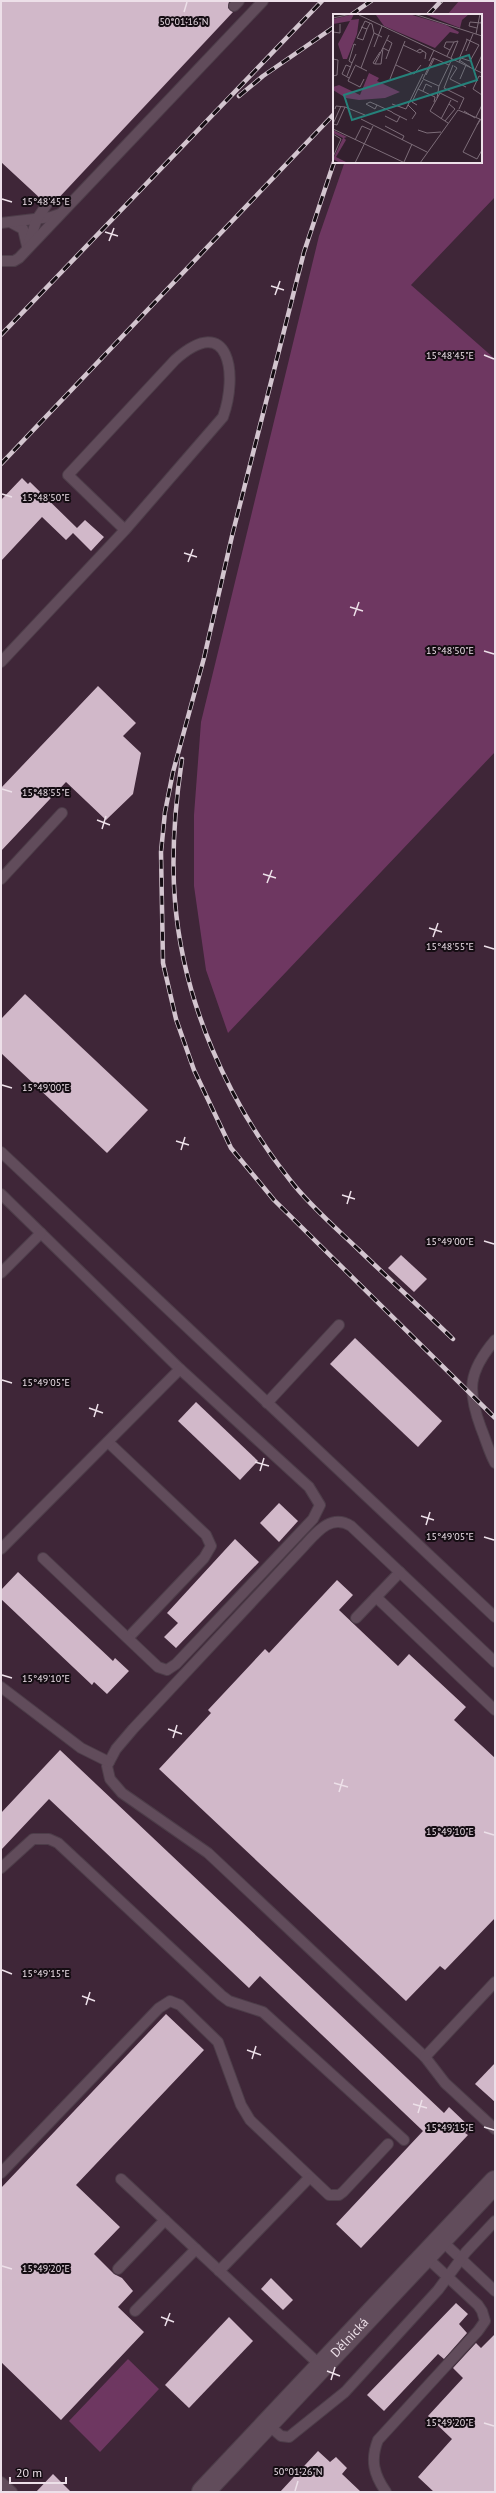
<svg xmlns="http://www.w3.org/2000/svg" width="496" height="2493" font-family="'PT Sans',sans-serif">
	<style>
		.built { fill: #3f2638; fill-rule: evenodd }
		.green { fill: #6e3761 }
		.building { fill: #d1b8c9 }
		.lines { fill: none; stroke-linecap: round; stroke-linejoin: round }
		.service-casing { stroke: #4d3d49; stroke-width: 12 }
		.tertiary-casing { stroke: #4d3d49; stroke-width: 24 }
		.service { stroke: #614c5b; stroke-width: 10 }
		.tertiary { stroke: #614c5b; stroke-width: 22 }
		.rail-casing { stroke: #d3c5cf; stroke-width: 4.5 }
		.rail { stroke: #150d13; stroke-width: 3; stroke-dasharray: 9; stroke-linecap: butt }
		.ticks { fill: none; stroke: #ede0e9; stroke-width: 1.5 }
		.labels { text-anchor: middle; dominant-baseline: central; stroke-width: 4; stroke-linejoin: round; paint-order: stroke }
		.street-label { font-size: 13px; fill: #ede0e9; stroke: #150d13 }
		.inset-road { fill: none; stroke: #7d6d79; stroke-width: 1 }
		.view { fill: #25817a; fill-opacity: 0.15; stroke: #25817a; stroke-width: 2 }
		.inset-edge { fill: none; stroke: #ede0e9; stroke-width: 2 }
		.ticks-label { font-size: 10px; text-anchor: middle; fill: #ede0e9; stroke: #150d13; stroke-width: 4; stroke-linejoin: round; paint-order: stroke }
	</style>
	<rect width="100%" height="100%" fill="#33202e"/>
	<path class="built" d="M 1,1 L 495,1 L 495,2492 L 1,2492 ZM 334,15 L 481,15 L 481,162 L 334,162 Z"/>
	<g class="green">
		<path d="M 459,1 L 495,1 L 495,197 L 411,285 L 495,359 L 495,752 L 228,1033 L 206,970 L 194,886 L 194,815 L 201,722 L 319,236 L 344,164 L 346,162 L 481,162 L 481,15 L 447,15 Z"/>
		<path d="M 128,2359 L 159,2389 L 100,2452 L 69,2421 Z"/>
	</g>
	<g class="building">
		<path d="M 1,1 L 229,1 L 228,8 L 233,12 L 53,204 L 48,198 L 42,200 L 1,162 Z"/>
		<path d="M 22,478 L 28,484 L 30,482 L 77,528 L 85,520 L 104,537 L 91,551 L 73,533 L 66,540 L 42,517 L 1,561 L 1,500 Z"/>
		<path d="M 98,686 L 136,723 L 123,736 L 141,753 L 133,794 L 106,820 L 66,782 L 1,851 L 1,788 Z"/>
		<path d="M 25,994 L 148,1110 L 107,1153 L 1,1053 L 1,1019 Z"/>
		<path d="M 401,1255 L 427,1279 L 414,1292 L 388,1268 Z"/>
		<path d="M 355,1338 L 442,1421 L 418,1447 L 330,1364 Z"/>
		<path d="M 196,1402 L 258,1461 L 240,1480 L 178,1421 Z"/>
		<path d="M 279,1503 L 298,1521 L 279,1542 L 260,1523 Z"/>
		<path d="M 235,1539 L 259,1562 L 176,1648 L 164,1637 L 178,1623 L 167,1613 Z"/>
		<path d="M 18,1572 L 113,1661 L 115,1658 L 129,1671 L 107,1694 L 94,1682 L 92,1685 L 1,1599 L 1,1590 Z"/>
		<path d="M 337,1580 L 353,1595 L 339,1610 L 398,1666 L 409,1654 L 466,1707 L 454,1720 L 495,1758 L 495,1918 L 445,1970 L 440,1966 L 406,2001 L 159,1769 L 211,1713 L 208,1710 L 265,1649 L 269,1653 Z"/>
		<path d="M 60,1750 L 444,2113 L 449,2107 L 470,2127 L 465,2133 L 468,2135 L 361,2248 L 336,2224 L 423,2131 L 260,1976 L 249,1988 L 49,1799 L 1,1850 L 1,1813 Z"/>
		<path d="M 166,2014 L 204,2050 L 76,2185 L 120,2227 L 94,2254 L 114,2274 L 122,2278 L 133,2291 L 118,2307 L 144,2332 L 61,2420 L 1,2362 L 1,2188 Z"/>
		<path d="M 495,2063 L 495,2102 L 475,2084 Z"/>
		<path d="M 271,2278 L 293,2300 L 283,2310 L 261,2289 Z"/>
		<path d="M 456,2303 L 468,2314 L 459,2324 L 467,2333 L 444,2359 L 438,2354 L 384,2411 L 367,2395 Z"/>
		<path d="M 229,2317 L 253,2341 L 189,2408 L 165,2385 Z"/>
		<path d="M 495,2334 L 495,2492 L 434,2492 L 418,2477 L 452,2439 L 428,2416 L 463,2378 L 453,2368 L 476,2343 L 481,2348 Z"/>
		<path d="M 318,2451 L 330,2462 L 336,2457 L 347,2468 L 342,2474 L 361,2492 L 280,2492 Z"/>
		<path d="M 53,2474 L 71,2492 L 36,2492 Z"/>
	</g>
	<g class="lines">
		<defs>
			<g id="service">
				<path d="M 234,6 L 239,1"/>
				<path d="M 10,222 L 23,229 L 27,246"/>
				<path d="M 1,223 L 51,217 L 60,214"/>
				<path d="M 27,248 L 37,219 L 47,204"/>
				<path d="M 1,261 L 14,261 L 19,258 L 263,1"/>
				<path d="M 1,662 L 125,530 L 223,417 C 238,375 230,311 175,360 L 68,475 L 125,530"/>
				<path d="M 1,879 L 62,813"/>
				<path d="M 1,1152 L 495,1617"/>
				<path d="M 1,1194 L 180,1369"/>
				<path d="M 1,1273 L 41,1233"/>
				<path d="M 495,1340 C 468,1372 467,1390 481,1428 C 486,1440 489,1452 495,1463"/>
				<path d="M 267,1403 L 339,1325"/>
				<path d="M 108,1442 L 206,1535 L 211,1546 L 204,1558 L 128,1638"/>
				<path d="M 1,1549 L 180,1369 L 309,1487 L 320,1505 L 313,1519 L 176,1664 L 167,1670 L 158,1667 L 43,1558"/>
				<path d="M 376,1597 L 495,1710"/>
				<path d="M 356,1618 L 400,1572"/>
				<path d="M 495,1662 L 351,1526 C 331,1513 316,1533 304,1546 L 133,1729 L 116,1749 L 107,1766 L 110,1779 L 122,1793 L 208,1853 L 425,2057 L 445,2083 L 495,2129"/>
				<path d="M 1,1687 L 81,1748 L 109,1762"/>
				<path d="M 1,1868 L 33,1839 L 49,1839 L 58,1843 L 221,1995 L 229,2001 L 263,2012 L 404,2140"/>
				<path d="M 425,2057 L 495,1982"/>
				<path d="M 1,2173 L 159,2008 L 170,2001 L 180,2005 L 218,2042 L 241,2105 L 250,2120 L 329,2195 L 339,2195 L 343,2192 L 388,2144"/>
				<path d="M 121,2179 L 321,2366"/>
				<path d="M 441,2240 L 495,2291"/>
				<path d="M 118,2269 L 165,2220"/>
				<path d="M 219,2271 L 309,2178"/>
				<path d="M 135,2311 L 196,2249"/>
				<path d="M 267,2424 L 281,2436 L 289,2437 L 345,2392 L 438,2290 L 466,2252 L 495,2221"/>
				<path d="M 1,2482 L 12,2492"/>
				<path d="M 386,2492 C 374,2475 370,2460 378,2440 L 478,2331 L 485,2321 L 482,2311 L 478,2305 L 425,2256"/>
			</g>
			<g id="tertiary">
				<path id="s1" d="M 203,2492 L 495,2182"/>
			</g>
		</defs>
		<use href="#service" class="service-casing"/>
		<use href="#tertiary" class="tertiary-casing"/>
		<use href="#service" class="service"/>
		<use href="#tertiary" class="tertiary"/>
		<defs>
			<g id="rail">
				<path d="M 351,15 L 371,1"/>
				<path d="M 428,15 L 441,1"/>
				<path d="M 239,96 L 263,76 L 334,27"/>
				<path d="M 334,162 L 304,252 L 232,536 L 204,658 L 173,772 L 165,812 L 161,852 L 163,963 L 176,1019 L 194,1070 L 231,1148 L 274,1200 L 495,1418"/>
				<path d="M 1,335 L 322,1"/>
				<path d="M 1,464 L 334,114"/>
				<path d="M 182,759 C 175,806 171,854 175,901 C 183,1002 228,1102 290,1180 C 310,1206 336,1228 359,1250 C 390,1280 422,1309 453,1339"/>
			</g>
		</defs>
		<use href="#rail" class="rail-casing"/>
		<use href="#rail" class="rail"/>
	</g>
	<path class="ticks" d="M 184,12 L 187,2M 2,199 L 12,202M 105,232 L 118,236M 109,241 L 114,228M 271,286 L 284,290M 275,295 L 280,281M 484,355 L 494,359M 2,494 L 12,497M 184,553 L 197,557M 188,562 L 193,549M 350,607 L 363,611M 354,616 L 359,602M 484,651 L 494,654M 2,789 L 12,792M 97,820 L 110,825M 102,829 L 106,816M 263,874 L 276,878M 267,883 L 272,870M 429,928 L 442,932M 433,937 L 438,923M 484,946 L 494,949M 2,1085 L 12,1088M 176,1141 L 189,1145M 181,1150 L 185,1137M 342,1195 L 355,1199M 347,1204 L 351,1191M 484,1241 L 494,1244M 2,1380 L 12,1383M 89,1408 L 103,1413M 94,1417 L 98,1404M 255,1462 L 269,1466M 260,1471 L 264,1458M 421,1516 L 434,1520M 426,1525 L 430,1512M 484,1537 L 494,1540M 2,1675 L 12,1678M 168,1729 L 182,1734M 173,1738 L 177,1725M 334,1783 L 348,1787M 339,1792 L 343,1779M 484,1832 L 494,1835M 2,1970 L 12,1974M 82,1996 L 95,2001M 86,2005 L 90,1992M 247,2050 L 261,2055M 252,2059 L 256,2046M 413,2104 L 427,2108M 418,2113 L 422,2100M 484,2127 L 494,2130M 2,2266 L 12,2269M 161,2317 L 174,2322M 165,2326 L 170,2313M 327,2371 L 340,2376M 331,2380 L 335,2367M 484,2423 L 494,2426M 295,2491 L 298,2481"/>
	<g class="labels">
		<g class="street-label">
			<text stroke="none"><textPath href="#s1" startOffset="213">Dělnická</textPath></text>
		</g>
	</g>
	<g transform="translate(333 14)">
		<rect width="149" height="149" fill="#33202e"/>
		<path d="M 21,0 L 18,6 L 26,5 L 24,20 L 14,45 L 10,45 L 5,30 L 17,7 L 0,10 L 0,5 ZM 76,0 L 113,11 L 126,18 L 125,20 L 117,18 L 102,34 L 51,12 L 43,1 ZM 91,0 L 136,0 L 129,6 L 127,14 ZM 36,59 L 46,64 L 44,67 L 67,78 L 52,84 L 26,86 L 13,84 L 0,76 L 0,73 L 6,71 L 27,81 ZM 0,116 L 14,123 L 11,124 L 13,126 L 3,143 L 15,149 L 7,149 L 0,145 L 10,124 L 0,119 Z" fill="#6e3761"/>
		<path class="inset-road" d="M 81,0 L 149,22M 26,1 L 149,59M 0,4 L 18,0M 28,13 L 34,15 L 37,9M 144,14 L 136,12 L 137,8 L 148,9 L 149,5M 34,15 L 30,26 L 24,24 L 32,7 L 39,10 L 41,19M 0,18 L 7,19 L 7,10M 143,20 L 147,0M 23,31 L 21,30 L 16,47 L 19,49 L 23,40M 70,31 L 87,39 L 90,37M 41,33 L 49,12M 117,36 L 111,33 L 113,28 L 121,28M 56,37 L 50,34 L 48,50 L 42,50 L 56,21M 84,37 L 87,35 L 93,39 L 92,45M 133,37 L 140,20M 114,42 L 121,28 L 125,27 L 118,44M 0,45 L 5,46 L 4,61 L 0,62M 53,45 L 59,29 L 54,26M 126,45 L 134,26M 126,46 L 137,53M 96,47 L 101,36M 126,48 L 128,44 L 137,47 L 146,31 L 133,25M 42,50 L 40,49 L 47,38M 22,51 L 34,57M 63,51 L 81,60 L 88,51M 116,51 L 100,44 L 90,65 L 106,72 L 119,45M 120,51 L 111,74 L 131,84 L 126,95M 22,52 L 15,67 L 27,73 L 31,65M 121,52 L 124,54 L 117,65 L 133,73M 28,54 L 41,19 L 49,23M 142,56 L 149,41M 93,61 L 101,45M 14,62 L 19,49M 149,63 L 146,62 L 140,75 L 149,81M 16,64 L 9,60 L 13,51 L 18,53M 57,65 L 72,27M 127,65 L 133,51M 90,66 L 85,75 L 102,83 L 101,88M 90,77 L 93,70 L 99,73M 104,84 L 106,72M 59,90 L 73,95 L 90,60M 44,91 L 42,95 L 33,90 L 37,88 L 44,91 L 59,98 L 60,99 L 74,106M 75,91 L 83,99 L 79,105M 84,91 L 79,88 L 85,75M 12,93 L 32,101M 131,97 L 142,104M 52,102 L 64,108 L 67,102M 143,103 L 149,91M 28,105 L 94,138M 108,105 L 118,86M 147,105 L 144,111 L 148,105M 112,107 L 122,95 L 116,90M 115,109 L 97,97 L 107,79 L 125,88M 0,110 L 4,111 L 12,93 L 3,92 L 2,95M 0,110 L 8,92M 144,111 L 130,138 L 144,145 L 149,136M 52,112 L 71,122 L 69,126M 0,115 L 72,149M 85,116 L 94,119 L 108,118M 0,120 L 8,125 L 0,143M 22,126 L 29,112 L 38,116M 71,148 L 79,130M 22,149 L 40,112M 87,149 L 125,96 L 149,106"/>
		<path class="view" d="M 136,41 L 144,66 L 19,106 L 11,81 Z"/>
		<rect width="149" height="149" class="inset-edge"/>
	</g>
	<g class="ticks-label">
		<text x="184" y="25">50°01'16"N</text>
		<text x="46" y="205">15°48'45"E</text>
		<text x="450" y="359">15°48'45"E</text>
		<text x="46" y="501">15°48'50"E</text>
		<text x="450" y="654">15°48'50"E</text>
		<text x="46" y="796">15°48'55"E</text>
		<text x="450" y="950">15°48'55"E</text>
		<text x="46" y="1091">15°49'00"E</text>
		<text x="450" y="1245">15°49'00"E</text>
		<text x="46" y="1386">15°49'05"E</text>
		<text x="450" y="1540">15°49'05"E</text>
		<text x="46" y="1682">15°49'10"E</text>
		<text x="450" y="1835">15°49'10"E</text>
		<text x="46" y="1977">15°49'15"E</text>
		<text x="450" y="2131">15°49'15"E</text>
		<text x="46" y="2272">15°49'20"E</text>
		<text x="450" y="2426">15°49'20"E</text>
		<text x="298" y="2475">50°01'26"N</text>
	</g>
	<rect width="496" height="2493" fill="none" stroke="#ede0e9" stroke-width="4"/>
	<path d="M10 2477v6h56v-6" fill="none" stroke="#ede0e9" stroke-width="2"/>
	<text x="16" y="2477" font-size="12" fill="#ede0e9" stroke="#150d13" stroke-width="3" paint-order="stroke">20 m</text>
</svg>
